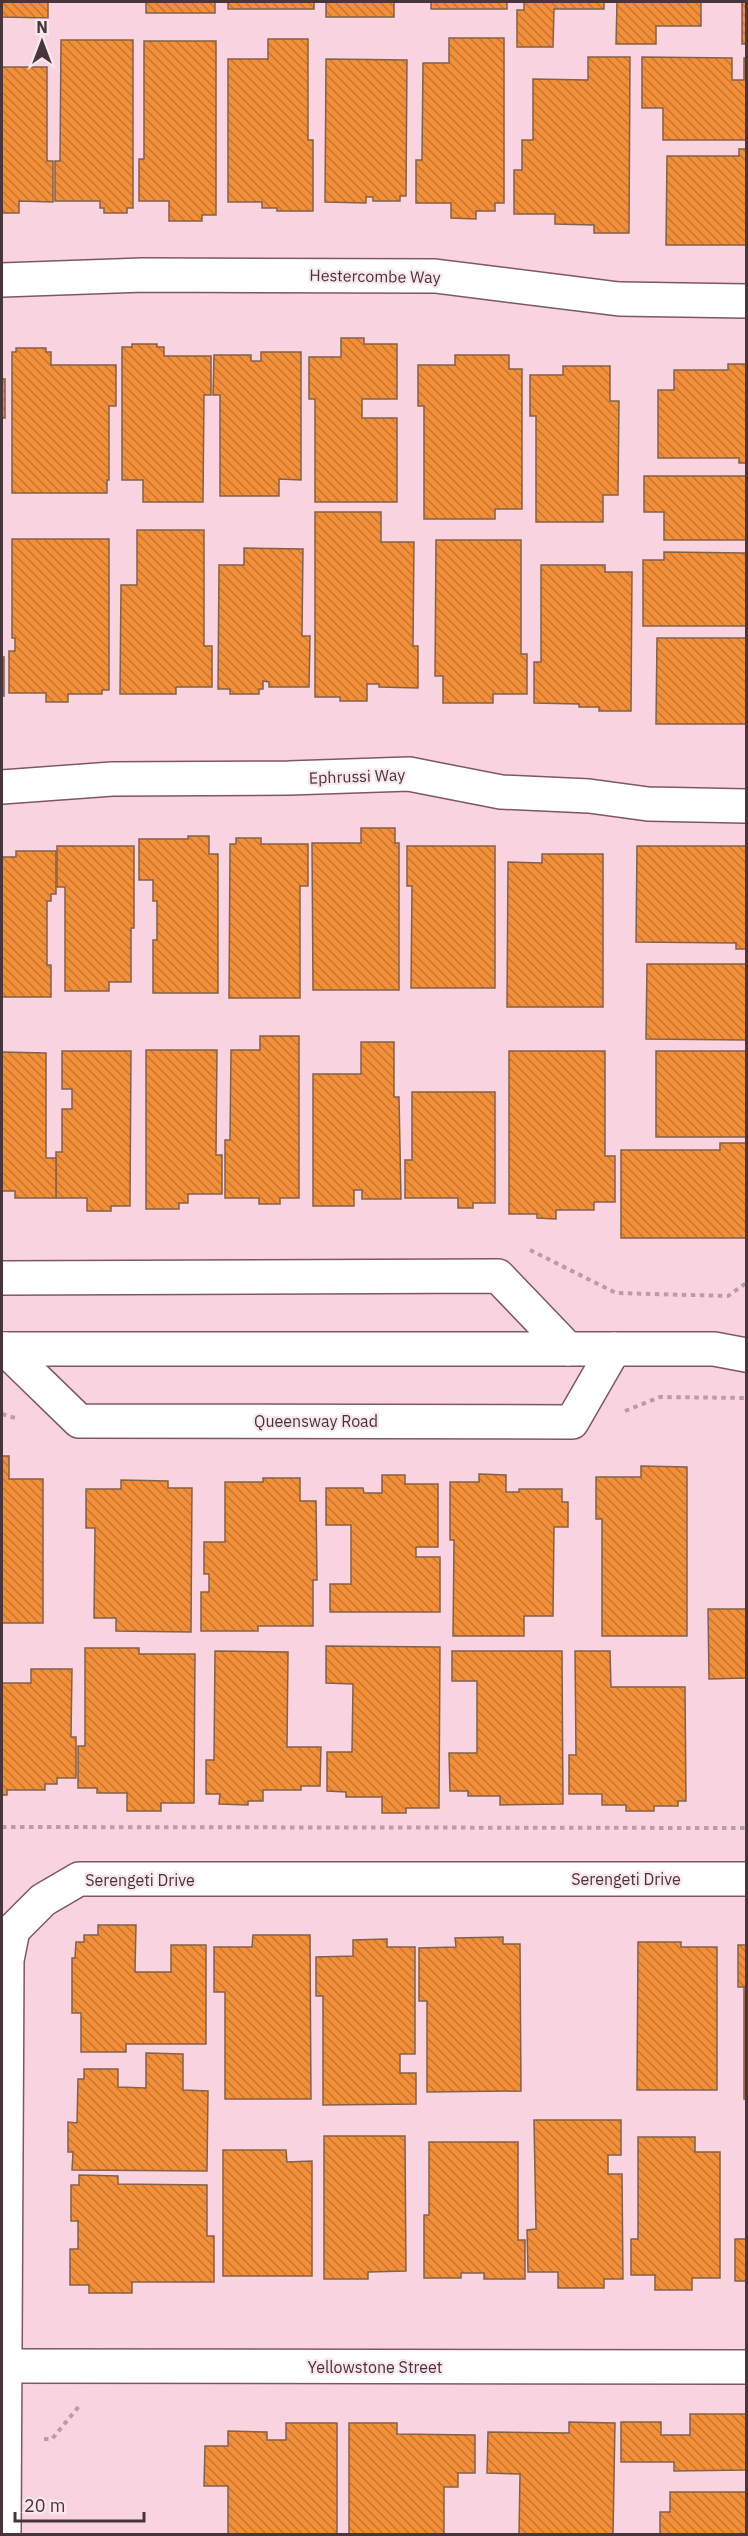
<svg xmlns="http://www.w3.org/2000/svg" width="748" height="2536" font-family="'IBM Plex Sans',sans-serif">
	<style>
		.building { fill: url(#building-back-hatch); stroke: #82624a; stroke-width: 1.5 }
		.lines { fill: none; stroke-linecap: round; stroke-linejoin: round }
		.street-casing { stroke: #7e5765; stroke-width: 36 }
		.secondary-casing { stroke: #7e5765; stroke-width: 36 }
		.path { stroke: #ba9ca5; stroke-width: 4; stroke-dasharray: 4.5 4.5; stroke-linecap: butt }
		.street { stroke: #fff; stroke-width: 33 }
		.secondary { stroke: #fff; stroke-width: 33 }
		.labels { text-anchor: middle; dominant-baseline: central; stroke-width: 4.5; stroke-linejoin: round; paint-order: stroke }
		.street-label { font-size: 16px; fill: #47353b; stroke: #fae7ed }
	</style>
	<defs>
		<pattern id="building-back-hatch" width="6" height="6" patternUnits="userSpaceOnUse" patternTransform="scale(1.5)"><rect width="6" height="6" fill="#f38e39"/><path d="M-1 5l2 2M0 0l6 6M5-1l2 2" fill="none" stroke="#c77531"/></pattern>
	</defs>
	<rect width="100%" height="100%" fill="#f9d4e0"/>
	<g class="building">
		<path d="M 2,2 L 48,2 L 48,18 L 2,17 Z"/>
		<rect x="146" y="2" width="69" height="11"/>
		<rect x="228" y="2" width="86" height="7"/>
		<rect x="326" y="2" width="68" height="15"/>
		<rect x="431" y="2" width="76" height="7"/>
		<path d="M 524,2 L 604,2 L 604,9 L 554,9 L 553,47 L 517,47 L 517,10 L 524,10 Z"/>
		<path d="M 617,2 L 701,2 L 701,26 L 656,26 L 656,44 L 616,44 Z"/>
		<rect x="742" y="2" width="4" height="42"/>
		<path d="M 449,38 L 504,38 L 504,203 L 495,203 L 495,211 L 476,211 L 476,219 L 451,218 L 451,203 L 416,203 L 416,160 L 422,160 L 423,63 L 449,63 Z"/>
		<path d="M 268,39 L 308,39 L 308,140 L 313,140 L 313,211 L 277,211 L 277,208 L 262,208 L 262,202 L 228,202 L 228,59 L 268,59 Z"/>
		<path d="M 61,40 L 133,40 L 133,208 L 127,208 L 127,213 L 104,213 L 104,208 L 100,208 L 100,201 L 55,201 L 55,161 L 60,161 Z"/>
		<path d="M 144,41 L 216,41 L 216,215 L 202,215 L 202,221 L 169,221 L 169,201 L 139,201 L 139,159 L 144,159 Z"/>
		<path d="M 588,57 L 630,57 L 629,233 L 594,233 L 594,225 L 555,224 L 555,214 L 514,214 L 514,170 L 522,170 L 522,140 L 533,140 L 533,79 L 588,80 Z"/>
		<path d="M 642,57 L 732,58 L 732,80 L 744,80 L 744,58 L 746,58 L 746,140 L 663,140 L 663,108 L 642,108 Z"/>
		<path d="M 326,59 L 407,60 L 406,196 L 400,196 L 400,201 L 373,201 L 373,197 L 366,197 L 366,203 L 325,202 Z"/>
		<path d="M 2,67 L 47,67 L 47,161 L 53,161 L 53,202 L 19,201 L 19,213 L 2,213 Z"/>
		<path d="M 739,149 L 746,149 L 746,245 L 666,245 L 667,156 L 739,156 Z"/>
		<path d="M 341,338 L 364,338 L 364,344 L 397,344 L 397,399 L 362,399 L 362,418 L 397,418 L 397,502 L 315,502 L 315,399 L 309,399 L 309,357 L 341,357 Z"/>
		<path d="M 132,344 L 157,344 L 157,347 L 164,347 L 164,356 L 211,356 L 211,395 L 204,395 L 203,502 L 143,502 L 143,480 L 122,480 L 122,347 L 132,347 Z"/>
		<path d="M 16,348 L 46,348 L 46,352 L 51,352 L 51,365 L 116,365 L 116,406 L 109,406 L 109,480 L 107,480 L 107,493 L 12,493 L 12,352 L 16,352 Z"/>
		<path d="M 261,352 L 301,352 L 301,480 L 279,479 L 279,496 L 220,496 L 220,395 L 213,395 L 214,355 L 251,355 L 251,361 L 261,361 Z"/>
		<path d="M 455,355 L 509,355 L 509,369 L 522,369 L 522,509 L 495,509 L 495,519 L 424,519 L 424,406 L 418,406 L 418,365 L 455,365 Z"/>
		<path d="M 728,364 L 746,364 L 746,463 L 739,463 L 739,458 L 658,458 L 658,390 L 674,390 L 674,370 L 728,370 Z"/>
		<path d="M 563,366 L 610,366 L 610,401 L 619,401 L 618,495 L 603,495 L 603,522 L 536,522 L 536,416 L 530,416 L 530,375 L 563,375 Z"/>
		<rect x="2" y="379" width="3" height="39"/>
		<path d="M 644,476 L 746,476 L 746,540 L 664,540 L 664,512 L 644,512 Z"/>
		<path d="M 315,512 L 381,512 L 381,542 L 414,542 L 413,646 L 418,646 L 418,688 L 379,687 L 379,684 L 367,684 L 367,701 L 340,701 L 340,697 L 315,697 Z"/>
		<path d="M 137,530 L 204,530 L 204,646 L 212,646 L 212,687 L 176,687 L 176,694 L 120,694 L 121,585 L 137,585 Z"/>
		<path d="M 12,539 L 109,539 L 109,690 L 102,690 L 102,694 L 68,694 L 68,702 L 46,702 L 46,693 L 9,693 L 9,651 L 15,651 L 15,638 L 12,638 Z"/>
		<path d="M 436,540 L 521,540 L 521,654 L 527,654 L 527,694 L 493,694 L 493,703 L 443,703 L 443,676 L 435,676 Z"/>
		<path d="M 244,548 L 303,549 L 302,636 L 310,636 L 309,687 L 269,687 L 269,682 L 263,681 L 263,689 L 259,689 L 259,694 L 230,694 L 230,689 L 218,689 L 219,565 L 244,565 Z"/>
		<path d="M 664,552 L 746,553 L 746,626 L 643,626 L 643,560 L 664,560 Z"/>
		<path d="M 541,565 L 605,565 L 605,572 L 632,572 L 631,711 L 599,711 L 599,707 L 579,707 L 579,704 L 534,703 L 534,662 L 541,662 Z"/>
		<path d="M 657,638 L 746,638 L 746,724 L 656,724 Z"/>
		<rect x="2" y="657" width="2" height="39"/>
		<path d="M 361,828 L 395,828 L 395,843 L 399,843 L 399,990 L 313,990 L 312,843 L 361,843 Z"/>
		<path d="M 188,836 L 209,836 L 209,854 L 218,854 L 218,993 L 153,993 L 153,940 L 157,940 L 157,901 L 153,901 L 153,880 L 139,880 L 139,839 L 188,839 Z"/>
		<path d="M 236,838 L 261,838 L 261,844 L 308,844 L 308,886 L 300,886 L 300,998 L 229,998 L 230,844 L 236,844 Z"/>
		<path d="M 57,846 L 134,846 L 134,928 L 131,928 L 131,982 L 109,982 L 109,991 L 65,991 L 65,887 L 57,887 Z"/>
		<path d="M 407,846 L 495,846 L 495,988 L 411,988 L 412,886 L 407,886 Z"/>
		<path d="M 637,846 L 746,846 L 746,949 L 736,949 L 736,943 L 636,942 Z"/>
		<path d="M 16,851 L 56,851 L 56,894 L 51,894 L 51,901 L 47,901 L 47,965 L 51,965 L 51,997 L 2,997 L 2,857 L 16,857 Z"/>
		<path d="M 542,854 L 603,854 L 603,1007 L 507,1007 L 508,862 L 542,863 Z"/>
		<path d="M 647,964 L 746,964 L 746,1040 L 646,1039 Z"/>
		<path d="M 260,1036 L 299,1036 L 299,1198 L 280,1198 L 280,1204 L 259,1204 L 259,1198 L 225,1198 L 225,1140 L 230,1140 L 231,1050 L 260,1050 Z"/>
		<path d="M 361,1042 L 394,1042 L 394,1097 L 399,1097 L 401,1199 L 362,1199 L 362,1190 L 354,1190 L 354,1206 L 313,1206 L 313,1074 L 361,1074 Z"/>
		<path d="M 146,1050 L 217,1050 L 216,1155 L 222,1155 L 222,1194 L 188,1194 L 188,1203 L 179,1203 L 179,1209 L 146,1209 Z"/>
		<path d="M 62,1051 L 131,1051 L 130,1206 L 111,1206 L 111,1211 L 87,1211 L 87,1198 L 56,1198 L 56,1152 L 62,1152 L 62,1109 L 72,1109 L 72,1089 L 62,1089 Z"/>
		<path d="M 509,1051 L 605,1051 L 605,1156 L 615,1156 L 615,1202 L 594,1202 L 594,1210 L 556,1210 L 556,1219 L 537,1218 L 537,1214 L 509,1214 Z"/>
		<rect x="656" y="1051" width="90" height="86"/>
		<path d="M 2,1052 L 46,1053 L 46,1158 L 56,1158 L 56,1198 L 15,1198 L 15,1191 L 2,1191 Z"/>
		<path d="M 412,1092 L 495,1092 L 495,1203 L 473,1203 L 473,1208 L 458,1208 L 458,1198 L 405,1198 L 405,1160 L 412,1160 Z"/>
		<path d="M 720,1143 L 746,1143 L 746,1238 L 621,1238 L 621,1150 L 720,1150 Z"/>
		<path d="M 2,1456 L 9,1456 L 9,1479 L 43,1479 L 43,1623 L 2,1623 Z"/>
		<path d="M 641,1466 L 687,1467 L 687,1636 L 602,1636 L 602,1519 L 596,1519 L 596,1477 L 641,1477 Z"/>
		<path d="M 479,1474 L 506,1475 L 506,1492 L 519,1492 L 519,1489 L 562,1489 L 562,1502 L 568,1502 L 568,1527 L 554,1527 L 553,1616 L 524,1616 L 524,1636 L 453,1636 L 454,1540 L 450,1540 L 450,1482 L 479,1482 Z"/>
		<path d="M 382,1475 L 405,1475 L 405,1484 L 438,1484 L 438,1547 L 416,1547 L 416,1557 L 440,1557 L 440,1612 L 330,1612 L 330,1584 L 351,1584 L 351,1525 L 326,1525 L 326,1488 L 363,1488 L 364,1493 L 382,1493 Z"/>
		<path d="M 263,1478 L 300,1478 L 300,1501 L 316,1501 L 317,1580 L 313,1580 L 313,1626 L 258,1626 L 258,1631 L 201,1631 L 201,1592 L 209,1592 L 209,1574 L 204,1574 L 204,1542 L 225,1542 L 225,1482 L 263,1482 Z"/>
		<path d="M 121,1480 L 168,1481 L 168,1488 L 192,1488 L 191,1632 L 116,1631 L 116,1618 L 94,1618 L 95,1528 L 86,1528 L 86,1489 L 121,1489 Z"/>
		<path d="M 746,1583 L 746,1678 L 709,1679 L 708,1609 L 746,1609 Z"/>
		<path d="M 326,1646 L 440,1647 L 439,1808 L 406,1808 L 406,1813 L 382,1813 L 382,1797 L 346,1797 L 346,1792 L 327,1791 L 327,1752 L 352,1752 L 353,1684 L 326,1683 Z"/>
		<path d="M 85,1648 L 139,1648 L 139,1654 L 195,1654 L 194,1803 L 161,1803 L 161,1811 L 127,1811 L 127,1793 L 97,1793 L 97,1788 L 78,1788 L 78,1746 L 85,1746 Z"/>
		<path d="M 215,1651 L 288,1652 L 287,1747 L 321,1747 L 320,1786 L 301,1786 L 301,1790 L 263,1790 L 263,1801 L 248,1801 L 248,1805 L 219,1804 L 220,1794 L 206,1794 L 206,1760 L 214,1760 Z"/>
		<path d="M 452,1651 L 562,1651 L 563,1804 L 500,1805 L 500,1796 L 468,1796 L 468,1791 L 450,1791 L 449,1753 L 477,1753 L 477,1681 L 452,1681 Z"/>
		<path d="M 575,1651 L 610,1651 L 611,1687 L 685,1687 L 686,1801 L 678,1801 L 678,1806 L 654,1806 L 654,1811 L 626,1811 L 626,1805 L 602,1805 L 602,1794 L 569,1794 L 569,1755 L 576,1755 Z"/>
		<path d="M 31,1669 L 72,1669 L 71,1737 L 76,1737 L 76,1778 L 57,1778 L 57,1784 L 45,1784 L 45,1790 L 7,1790 L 7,1795 L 2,1795 L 2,1683 L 31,1683 Z"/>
		<path d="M 98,1925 L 136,1925 L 135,1972 L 171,1972 L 171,1945 L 206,1945 L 206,2044 L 126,2044 L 126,2052 L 81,2052 L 81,2013 L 72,2013 L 72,1958 L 75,1958 L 76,1942 L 84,1942 L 84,1935 L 98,1935 Z"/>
		<path d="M 253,1935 L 310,1935 L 311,2099 L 225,2099 L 225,1992 L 214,1992 L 214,1947 L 252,1947 Z"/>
		<path d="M 503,1937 L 503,1944 L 520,1944 L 521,2091 L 427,2092 L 427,2001 L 419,2001 L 419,1948 L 456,1947 L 455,1938 Z"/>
		<path d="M 387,1939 L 387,1947 L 415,1947 L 415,2054 L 400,2054 L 400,2073 L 416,2073 L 416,2104 L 323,2105 L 323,1996 L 316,1996 L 316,1957 L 353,1956 L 353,1940 Z"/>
		<path d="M 638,1942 L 681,1942 L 681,1947 L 717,1947 L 717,2090 L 637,2090 Z"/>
		<path d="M 738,1945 L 746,1945 L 746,2099 L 744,2099 L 744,1987 L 738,1987 Z"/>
		<path d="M 146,2053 L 183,2054 L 183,2090 L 208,2091 L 207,2171 L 72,2170 L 73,2152 L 68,2152 L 68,2122 L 77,2123 L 78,2079 L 84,2079 L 84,2069 L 118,2069 L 118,2087 L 146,2088 Z"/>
		<path d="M 534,2120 L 621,2120 L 621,2155 L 608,2155 L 608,2174 L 622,2174 L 623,2279 L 604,2279 L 604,2288 L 558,2288 L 558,2272 L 528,2272 L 527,2230 L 536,2229 Z"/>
		<path d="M 324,2136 L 405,2136 L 406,2271 L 368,2272 L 368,2279 L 324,2279 Z"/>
		<path d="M 638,2137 L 695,2137 L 695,2152 L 720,2152 L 720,2278 L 692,2278 L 692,2290 L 655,2290 L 655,2275 L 631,2275 L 631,2239 L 638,2239 Z"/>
		<path d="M 429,2142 L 518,2142 L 518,2240 L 525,2240 L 525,2279 L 484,2279 L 484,2273 L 461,2273 L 461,2278 L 424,2278 L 424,2215 L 429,2215 Z"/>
		<path d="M 223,2150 L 286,2150 L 287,2162 L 312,2161 L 312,2276 L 223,2276 Z"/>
		<path d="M 79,2175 L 118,2176 L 118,2184 L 207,2185 L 207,2236 L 214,2236 L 214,2282 L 132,2282 L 132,2293 L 89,2293 L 89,2285 L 70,2285 L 70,2249 L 78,2249 L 78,2221 L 71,2221 L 71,2185 L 79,2185 Z"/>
		<rect x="735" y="2239" width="11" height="42"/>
		<path d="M 690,2414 L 746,2414 L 746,2470 L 674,2471 L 674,2462 L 621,2462 L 621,2422 L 661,2422 L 661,2435 L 690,2435 Z"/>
		<path d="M 569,2422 L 615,2423 L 613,2534 L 519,2534 L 520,2474 L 487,2473 L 488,2432 L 569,2433 Z"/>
		<path d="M 286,2423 L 337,2423 L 337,2534 L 228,2534 L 228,2486 L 204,2486 L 205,2446 L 228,2446 L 228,2431 L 267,2432 L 267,2440 L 286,2440 Z"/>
		<path d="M 349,2423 L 397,2423 L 397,2434 L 475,2435 L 475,2473 L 458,2473 L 458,2487 L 444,2487 L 444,2534 L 349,2534 Z"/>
		<path d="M 670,2492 L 746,2492 L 746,2534 L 660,2534 L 660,2512 L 670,2512 Z"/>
	</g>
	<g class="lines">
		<defs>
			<g id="street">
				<path d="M 2,280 L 143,275 L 435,276 L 619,299 L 746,301"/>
				<path d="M 2,787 L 112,779 L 289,778 L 409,774 L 501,792 L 589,796 L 648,804 L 746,806"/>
				<path d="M 2,1278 L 498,1276 L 568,1349"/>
				<path d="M 5,1349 L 79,1421 L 572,1422 L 614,1349"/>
				<path d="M 4,2366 L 746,2367"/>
				<path d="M 4,2534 L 7,1960 L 13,1930 L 43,1900 L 79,1879 L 746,1879"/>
			</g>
			<path id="secondary" d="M 2,1349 L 714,1349 L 746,1355"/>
		</defs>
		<use href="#street" class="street-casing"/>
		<use href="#secondary" class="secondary-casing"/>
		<g class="path">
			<path d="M 530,1250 L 616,1293 L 728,1296 L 746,1283"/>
			<path d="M 625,1411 L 660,1397 L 746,1398"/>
			<path d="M 2,1414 L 18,1419"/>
			<path d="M 2,1827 L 746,1828"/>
			<path d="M 44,2439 L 52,2439 L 80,2405"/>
		</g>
		<use href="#street" class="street"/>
		<use href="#secondary" class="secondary"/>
	</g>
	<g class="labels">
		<g class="street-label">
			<text transform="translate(375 276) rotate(1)">Hestercombe Way</text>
			<text transform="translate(357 776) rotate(-2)">Ephrussi Way</text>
			<text x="316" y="1421">Queensway Road</text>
			<text x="626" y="1879">Serengeti Drive</text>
			<text x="140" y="1880">Serengeti Drive</text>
			<text x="375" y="2367">Yellowstone Street</text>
		</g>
	</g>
	<rect width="748" height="2536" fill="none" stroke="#47353b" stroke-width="6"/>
	<g transform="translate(42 42)" stroke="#fae7ed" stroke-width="4.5" paint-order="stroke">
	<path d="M0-4.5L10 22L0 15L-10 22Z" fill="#47353b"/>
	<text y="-9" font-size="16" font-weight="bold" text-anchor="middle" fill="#47353b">N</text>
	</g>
	<path d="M15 2512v9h129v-9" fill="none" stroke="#47353b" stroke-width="3"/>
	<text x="24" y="2512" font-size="18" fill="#47353b" stroke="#fae7ed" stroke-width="4.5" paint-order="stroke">20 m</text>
</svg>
